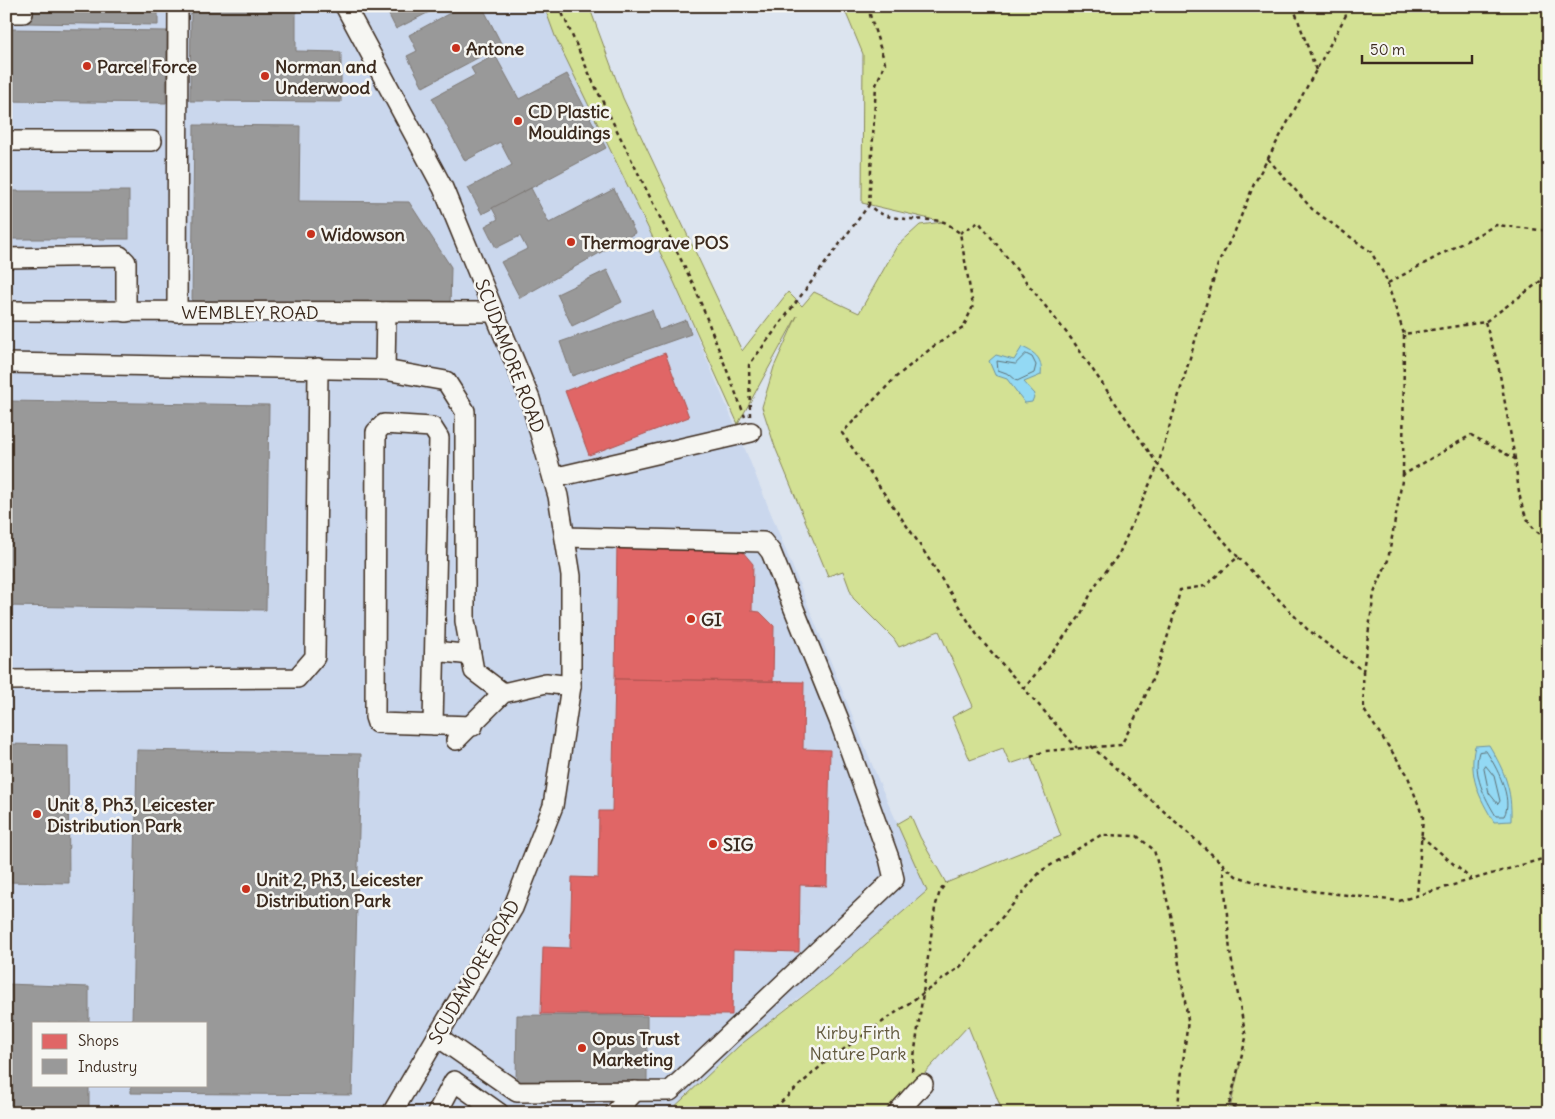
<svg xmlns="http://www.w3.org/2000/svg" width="1555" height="1119" font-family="Delius,sans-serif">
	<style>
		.built { fill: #cad7ed; fill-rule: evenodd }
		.green { fill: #d3e194; stroke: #878659 }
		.water { fill: #93d9f4; stroke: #70939e }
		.shops { fill: #e06666; stroke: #ae5450 }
		.industry { fill: #999; stroke: #7d7874 }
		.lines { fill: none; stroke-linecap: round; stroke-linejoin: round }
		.shore { stroke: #5e7074; stroke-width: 1 }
		.minor-casing { stroke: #3b2a1e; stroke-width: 22 }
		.path { stroke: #3b2a1e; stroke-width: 2.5; stroke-dasharray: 4 4; stroke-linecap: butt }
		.minor { stroke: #f6f6f2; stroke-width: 19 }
		.poi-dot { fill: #c8321e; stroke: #f6f6f2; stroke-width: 2 }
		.labels { text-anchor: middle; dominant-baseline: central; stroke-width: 5; stroke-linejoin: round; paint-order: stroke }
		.poi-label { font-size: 18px; font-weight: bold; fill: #3b2a1e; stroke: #f6f6f2; text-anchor: start }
		.street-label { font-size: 18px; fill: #3b2a1e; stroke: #f6f6f2 }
		.park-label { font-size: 18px; fill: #61583c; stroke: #f6f6f2 }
	</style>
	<rect width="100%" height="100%" fill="#dce4ef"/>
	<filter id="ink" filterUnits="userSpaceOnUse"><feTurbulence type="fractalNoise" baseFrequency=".02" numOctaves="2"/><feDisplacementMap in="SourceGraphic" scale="10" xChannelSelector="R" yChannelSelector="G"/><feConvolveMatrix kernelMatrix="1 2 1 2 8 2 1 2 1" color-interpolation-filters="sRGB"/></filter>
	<g filter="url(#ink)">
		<path class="built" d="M 6,6 L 548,6 L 639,209 L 670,273 L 745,449 L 882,789 L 928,891 L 829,976 L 793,1002 L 668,1113 L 6,1113 ZM 34,1023 L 206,1023 L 206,1085 L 34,1085 Z"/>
		<path class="green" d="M 544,6 L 589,6 L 623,98 L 742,351 L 788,292 L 802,306 L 814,292 L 859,313 L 897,246 L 920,225 L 943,222 L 862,203 L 863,54 L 843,6 L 1549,6 L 1549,1113 L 1229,1113 L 1240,1065 L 1227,1113 L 1003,1113 L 968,1026 L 888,1113 L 668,1113 L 739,1046 L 829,976 L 927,891 L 897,824 L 911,816 L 920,837 L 946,883 L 1061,836 L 1031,757 L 1010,764 L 1003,748 L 970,760 L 952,717 L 973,706 L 939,631 L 899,647 L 894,639 L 853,598 L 843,571 L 828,576 L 775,447 L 762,407 L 774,367 L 797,316 L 738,424 L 670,273 L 555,36 Z"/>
		<g class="water">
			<path d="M 1022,347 C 1036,353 1043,359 1041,375 L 1024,382 L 1035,394 L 1032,402 L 1025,403 L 1007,379 L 995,375 L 989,361 L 996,355 L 1014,360 Z"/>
			<path d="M 1489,745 C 1505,772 1512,789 1511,821 L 1494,822 C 1479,797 1468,776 1475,746 Z"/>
		</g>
		<g class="shops">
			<path d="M 665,353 L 689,417 L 589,455 L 565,391 Z"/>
			<path d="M 617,543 L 737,545 L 753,564 L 752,611 L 760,612 L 774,626 L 773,681 L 615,679 Z"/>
			<path d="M 615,679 L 804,682 L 803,749 L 830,750 L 827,886 L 800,885 L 799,952 L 733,950 L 732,1015 L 541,1014 L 543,947 L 570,948 L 572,877 L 598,878 L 599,811 L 612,811 Z"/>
		</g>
		<g class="industry">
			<path d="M 28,6 L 158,6 L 158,25 L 27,23 Z"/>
			<path d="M 191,6 L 296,6 L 296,51 L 341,52 L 341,102 L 190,101 Z"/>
			<path d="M 391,6 L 441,6 L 396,29 L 386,9 Z"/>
			<path d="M 463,6 L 482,6 L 502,45 L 423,87 L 407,56 L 417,51 L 409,35 Z"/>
			<path d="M 6,29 L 167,31 L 166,103 L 6,101 Z"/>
			<path d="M 495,55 L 519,99 L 567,74 L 606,148 L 482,214 L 468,188 L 512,165 L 500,142 L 465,161 L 432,98 L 475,75 L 471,68 Z"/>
			<path d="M 194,125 L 300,126 L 299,201 L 409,202 L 451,267 L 450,307 L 192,305 Z"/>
			<path d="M 531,188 L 549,223 L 614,189 L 635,233 L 520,298 L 501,262 L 527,249 L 520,236 L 496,248 L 485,226 L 498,219 L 492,208 Z"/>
			<rect x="6" y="191" width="123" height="48"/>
			<path d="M 607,270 L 622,302 L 572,326 L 557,294 Z"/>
			<path d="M 652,310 L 659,330 L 686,320 L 691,334 L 572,376 L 560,342 Z"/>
			<path d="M 6,401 L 269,405 L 266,610 L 6,606 Z"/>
			<path d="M 6,744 L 68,745 L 69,883 L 6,882 Z"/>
			<path d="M 137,750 L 361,754 L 352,1095 L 131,1093 L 131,1085 L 206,1085 L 206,1023 L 132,1023 Z"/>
			<path d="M 6,984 L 89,987 L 89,1023 L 34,1023 L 34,1085 L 89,1085 L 89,1112 L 6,1109 Z"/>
			<path d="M 517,1015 L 647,1016 L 647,1083 L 516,1081 Z"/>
		</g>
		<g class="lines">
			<g class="shore">
				<path d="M 1026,354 L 1032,357 L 1036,365 L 1034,373 L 1017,381 L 1009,374 L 998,370 L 997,361 L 1015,364 Z"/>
				<path d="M 1486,751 C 1496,766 1514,799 1504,816 L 1496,816 C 1485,798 1472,774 1479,752 Z"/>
				<path d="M 1486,766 L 1494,776 L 1500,801 L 1498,804 L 1489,793 L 1484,769 Z"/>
			</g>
			<defs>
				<g id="minor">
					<path d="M 345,6 L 443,188 L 530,399 L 558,496 L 571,576 L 571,686 L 553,806 L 513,908 L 392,1113"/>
					<path d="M 6,13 L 23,13"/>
					<path d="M 6,141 L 152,141"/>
					<path d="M 6,258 L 120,256 L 126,262 L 126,312"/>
					<path d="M 6,311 L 494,312"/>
					<path d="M 177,312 L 178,6"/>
					<path d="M 6,363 L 385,370 L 446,381 L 465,411 L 465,621 L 474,671 L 503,693"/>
					<path d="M 385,370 L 386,312"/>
					<path d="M 553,478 L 751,432"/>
					<path d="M 435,651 L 471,655"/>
					<path d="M 6,680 L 297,678 L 315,657 L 318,368"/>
					<path d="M 433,725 L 439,438 L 432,427 L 384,424 L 376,432 L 375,717 L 377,723 L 473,726"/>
					<path d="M 456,740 L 503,693 L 546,683 L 571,686"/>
					<path d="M 438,1037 L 517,1092 L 670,1091 L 894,879 L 889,858 L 839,720 L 771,552 L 763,542 L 565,537"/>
					<path d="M 437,1113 L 454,1081 L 499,1113"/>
					<path d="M 615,1113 L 635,1091"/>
					<path d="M 897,1113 L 923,1084"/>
				</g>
			</defs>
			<use href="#minor" class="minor-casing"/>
			<g class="path">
				<path d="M 559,6 L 592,80 L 695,288 L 745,417"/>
				<path d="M 871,6 L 870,15 L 885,63 L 876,85 L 869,205 C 887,225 920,216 944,222 C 949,224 955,230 960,233 L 973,306 L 963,328 L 934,346 L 896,377 L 842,433 L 916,539 L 979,638 L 1077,748"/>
				<path d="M 1293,6 L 1316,70"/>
				<path d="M 1268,159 L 1312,209 L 1371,252 L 1385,276 L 1404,334"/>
				<path d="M 960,233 L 979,222 L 1073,341 L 1158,465 L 1119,554 L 1094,587 L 1080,616 L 1024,689"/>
				<path d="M 1388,283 L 1496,225 L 1549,231"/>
				<path d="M 1485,322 L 1498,364 L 1515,459"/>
				<path d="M 750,416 L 749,365 L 869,205"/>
				<path d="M 1403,475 L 1404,334 L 1485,322 L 1549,275"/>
				<path d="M 1238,557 L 1158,465 L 1218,264 L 1235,231 L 1254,184 L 1351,6"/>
				<path d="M 1363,671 L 1364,710 L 1407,774 L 1423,817 L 1417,895"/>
				<path d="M 1091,746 L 1236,876 L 1268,886 L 1399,901 L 1549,857"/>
				<path d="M 1031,757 L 1045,751 L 1121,745 C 1148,696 1168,644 1180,590 L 1205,586 L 1238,557 L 1307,629 L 1363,671 L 1374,593 L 1388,560 L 1403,475 L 1471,435 L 1515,459 C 1519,488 1518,526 1549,539"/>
				<path d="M 1421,836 L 1471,879"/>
				<path d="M 1223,864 L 1230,952 L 1246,1038 L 1229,1105 L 1245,1113"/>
				<path d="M 912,1071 L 935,908 L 940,891 L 946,883"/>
				<path d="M 769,1113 L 823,1064 L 960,967 L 1041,871 L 1101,835 L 1137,836 L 1154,850 L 1171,915 L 1188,1020 L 1177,1113"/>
				<path d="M 1227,1113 L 1229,1105"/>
			</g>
			<use href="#minor" class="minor"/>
		</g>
	</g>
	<g class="poi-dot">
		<circle cx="456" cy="48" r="5"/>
		<circle cx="87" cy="66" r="5"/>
		<circle cx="265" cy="76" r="5"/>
		<circle cx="518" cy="121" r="5"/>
		<circle cx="311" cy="234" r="5"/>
		<circle cx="571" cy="242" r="5"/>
		<circle cx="691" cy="619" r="5"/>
		<circle cx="37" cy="814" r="5"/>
		<circle cx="713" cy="844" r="5"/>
		<circle cx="246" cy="889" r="5"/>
		<circle cx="582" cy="1048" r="5"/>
	</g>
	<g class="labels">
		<g class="poi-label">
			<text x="466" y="48">Antone</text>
			<text x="97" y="66">Parcel Force</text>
			<text x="275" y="66">Norman and<tspan x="275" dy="21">Underwood</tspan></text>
			<text x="528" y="111">CD Plastic<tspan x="528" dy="21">Mouldings</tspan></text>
			<text x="321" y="234">Widowson</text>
			<text x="581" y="242">Thermograve POS</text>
			<text x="701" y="619">GI</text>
			<text x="47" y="804">Unit 8, Ph3, Leicester<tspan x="47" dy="21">Distribution Park</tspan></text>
			<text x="723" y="844">SIG</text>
			<text x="256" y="879">Unit 2, Ph3, Leicester<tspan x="256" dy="21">Distribution Park</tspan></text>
			<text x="592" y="1038">Opus Trust<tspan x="592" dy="21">Marketing</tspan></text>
		</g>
		<g class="street-label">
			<text x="250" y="312">WEMBLEY ROAD</text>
			<text transform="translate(510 356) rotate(69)">SCUDAMORE ROAD</text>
			<text transform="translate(474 972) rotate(-60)">SCUDAMORE ROAD</text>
		</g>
		<g class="park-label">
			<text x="858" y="1032">Kirby Firth<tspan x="858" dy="21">Nature Park</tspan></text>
		</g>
	</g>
	<rect width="1555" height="1119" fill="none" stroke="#f6f6f2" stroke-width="25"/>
	<rect x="12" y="12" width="1530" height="1094" fill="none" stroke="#3b2a1e" stroke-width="2" filter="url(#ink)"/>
	<rect x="32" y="1022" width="175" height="65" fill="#f6f6f2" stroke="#aba49d"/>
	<rect x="42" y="1034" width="25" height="15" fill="#e06666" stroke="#aba49d"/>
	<text x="78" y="1046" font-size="15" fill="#3b2a1e">Shops</text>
	<rect x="42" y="1059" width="25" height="15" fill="#999999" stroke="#aba49d"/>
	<text x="78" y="1072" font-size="15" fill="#3b2a1e">Industry</text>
	<path d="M1362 55v8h110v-8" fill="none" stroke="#3b2a1e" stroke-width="2.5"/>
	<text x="1370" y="55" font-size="15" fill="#3b2a1e" stroke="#f6f6f2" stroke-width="4" paint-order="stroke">50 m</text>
</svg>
